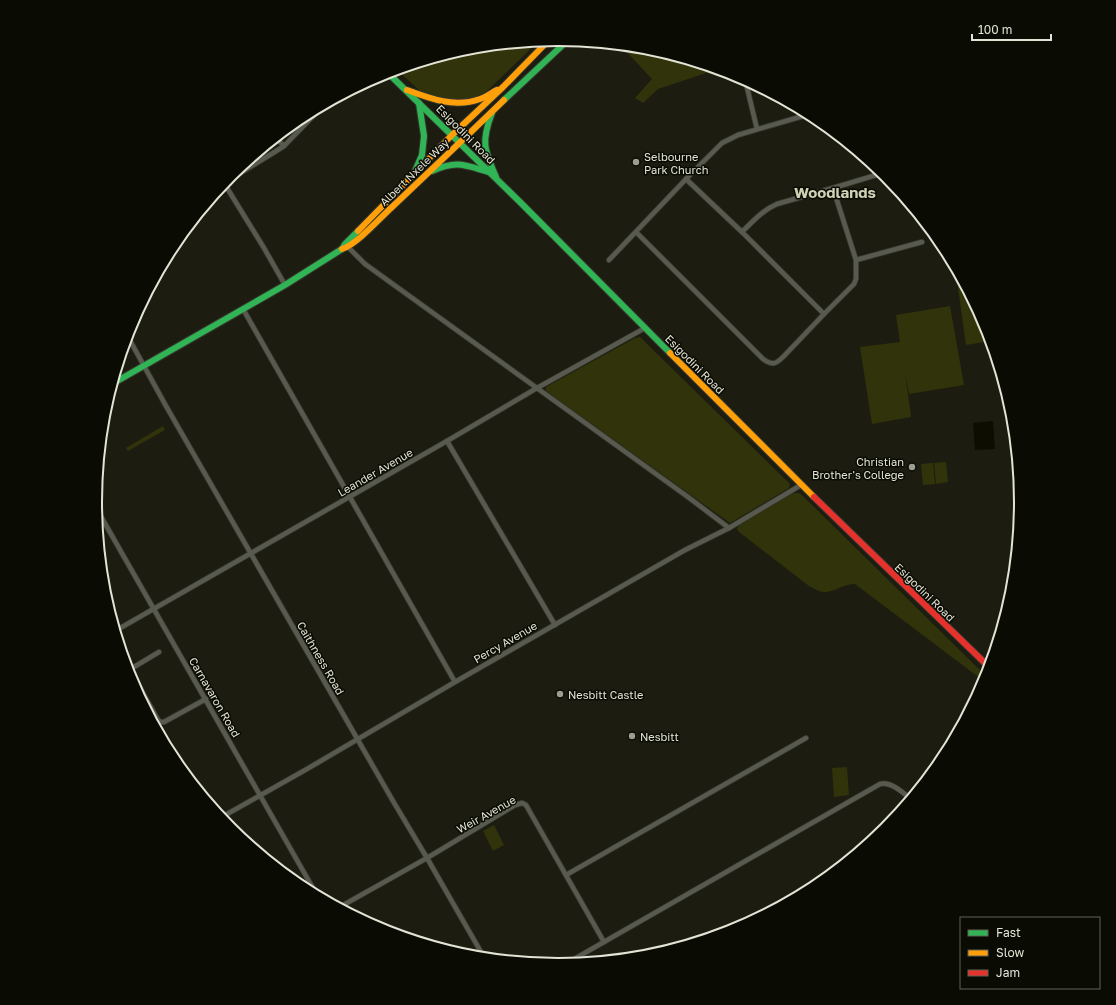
<svg xmlns="http://www.w3.org/2000/svg" width="1116" height="1005" font-family="'Golos Text',sans-serif">
	<style>
		.green { fill: #31330a }
		.water { fill: #0d0d01 }
		.lines { fill: none; stroke-linecap: round; stroke-linejoin: round }
		.street-casing { stroke: #36372e; stroke-width: 6 }
		.fast-casing { stroke: #36372e; stroke-width: 8 }
		.slow-casing { stroke: #36372e; stroke-width: 8 }
		.jam-casing { stroke: #36372e; stroke-width: 8 }
		.street { stroke: #58594f; stroke-width: 4.5 }
		.fast { stroke: #30b455; stroke-width: 6 }
		.slow { stroke: #ff9f0a; stroke-width: 6 }
		.jam { stroke: #e5322d; stroke-width: 6 }
		.poi-dot { fill: #9d9e90; stroke: #0a0b03; stroke-width: 1.5 }
		.labels { text-anchor: middle; dominant-baseline: central; stroke-width: 3; stroke-linejoin: round; paint-order: stroke }
		.street-label { font-size: 11px; fill: #e3e4d5; stroke: #0a0b03 }
		.poi-label { font-size: 11px; fill: #e3e4d5; stroke: #0a0b03; text-anchor: start }
		.district-label { font-size: 15px; font-weight: bold; fill: #cfd1b4; stroke: #0a0b03 }
		.rim { fill: none; stroke: #e3e4d5; stroke-width: 2 }
	</style>
	<rect width="100%" height="100%" fill="#1c1d10"/>
	<g class="green">
		<path d="M 539,41 L 487,91 L 472,99 L 454,100 L 439,98 L 420,91 L 396,69 L 468,48 Z"/>
		<path d="M 631,46 L 649,48 L 718,69 L 658,89 L 643,103 L 635,98 L 652,79 L 624,49 Z"/>
		<path d="M 955,266 L 986,325 L 991,341 L 966,345 Z"/>
		<path d="M 950,306 L 964,385 L 909,394 L 905,372 L 911,417 L 872,424 L 860,347 L 900,342 L 896,315 Z"/>
		<path d="M 640,337 L 790,484 L 789,488 L 730,523 L 546,391 L 546,387 L 635,338 Z"/>
		<path d="M 163,426 L 165,430 L 128,451 L 126,448 Z"/>
		<path d="M 946,462 L 948,482 L 936,484 L 934,463 Z"/>
		<path d="M 933,463 L 935,484 L 923,485 L 921,464 Z"/>
		<path d="M 793,493 L 799,493 L 803,496 L 987,677 L 985,682 L 855,584 C 844,584 838,590 827,592 C 821,593 815,589 809,586 L 739,532 L 737,529 L 738,526 Z"/>
		<path d="M 847,767 L 849,795 L 834,797 L 832,768 Z"/>
		<path d="M 494,825 L 504,845 L 493,851 L 483,831 Z"/>
	</g>
	<path class="water" d="M 993,421 L 995,449 L 975,450 L 973,423 Z"/>
	<g class="lines">
		<defs>
			<g id="street">
				<path d="M 745,79 L 757,129"/>
				<path d="M 276,138 L 284,146"/>
				<path d="M 686,179 L 742,232 L 824,314"/>
				<path d="M 224,183 L 273,153 L 284,146 L 324,105"/>
				<path d="M 224,183 L 264,248 L 285,285"/>
				<path d="M 636,232 L 763,359 C 773,366 776,364 784,356 L 824,314 L 854,284 L 856,279 L 856,260 L 833,188"/>
				<path d="M 742,232 C 753,221 763,210 777,204 L 833,188 L 883,173"/>
				<path d="M 346,245 L 365,264 L 688,497 L 729,528"/>
				<path d="M 609,260 L 686,179 L 722,143 L 738,135 L 810,114"/>
				<path d="M 856,260 L 922,242"/>
				<path d="M 243,309 L 455,682"/>
				<path d="M 127,335 L 166,406 L 393,801 L 427,858 L 485,959"/>
				<path d="M 447,441 L 555,625"/>
				<path d="M 95,506 L 318,897"/>
				<path d="M 115,631 L 447,441 L 537,388 L 645,328"/>
				<path d="M 129,670 L 159,652"/>
				<path d="M 130,670 L 158,720 L 161,722 L 164,722 L 206,699"/>
				<path d="M 220,818 L 307,769 L 455,682 L 685,550 L 729,528 L 801,485"/>
				<path d="M 566,875 L 806,738"/>
				<path d="M 338,908 L 427,858 L 515,805 L 522,803 L 526,805 L 604,942"/>
				<path d="M 562,966 L 880,784 C 891,781 903,793 911,799"/>
			</g>
			<g id="fast">
				<path d="M 387,72 L 522,204 L 670,353"/>
				<path d="M 504,100 L 568,40"/>
				<path d="M 492,113 C 481,141 484,150 496,177"/>
				<path d="M 415,171 L 422,155 L 424,136 L 419,103"/>
				<path d="M 432,171 C 457,160 464,165 489,172"/>
				<path d="M 112,384 L 285,285 L 342,249 L 345,244 L 358,231"/>
			</g>
			<g id="slow">
				<path d="M 407,90 C 431,99 455,108 480,99 C 486,97 491,93 497,90"/>
				<path d="M 358,231 L 452,135 L 503,87 L 549,40"/>
				<path d="M 342,249 C 357,244 379,219 391,208 C 429,172 467,136 504,100"/>
				<path d="M 670,353 L 814,497"/>
			</g>
			<path id="jam" d="M 814,497 L 990,668"/>
		</defs>
		<use href="#street" class="street-casing"/>
		<use href="#fast" class="fast-casing"/>
		<use href="#slow" class="slow-casing"/>
		<use href="#jam" class="jam-casing"/>
		<use href="#street" class="street"/>
		<use href="#fast" class="fast"/>
		<use href="#slow" class="slow"/>
		<use href="#jam" class="jam"/>
	</g>
	<g class="poi-dot">
		<circle cx="636" cy="162" r="4"/>
		<circle cx="912" cy="467" r="4"/>
		<circle cx="560" cy="694" r="4"/>
		<circle cx="632" cy="736" r="4"/>
	</g>
	<g class="labels">
		<g class="street-label">
			<text transform="translate(466 134) rotate(45)">Esigodini Road</text>
			<text transform="translate(414 172) rotate(-44)">Albert Nxele Way</text>
			<text transform="translate(695 364) rotate(45)">Esigodini Road</text>
			<text transform="translate(375 472) rotate(-30)">Leander Avenue</text>
			<text transform="translate(925 592) rotate(44)">Esigodini Road</text>
			<text transform="translate(505 642) rotate(-30)">Percy Avenue</text>
			<text transform="translate(321 658) rotate(60)">Caithness Road</text>
			<text transform="translate(215 697) rotate(60)">Carnavaron Road</text>
			<text transform="translate(486 814) rotate(-29)">Weir Avenue</text>
		</g>
		<g class="poi-label">
			<text x="644" y="156">Selbourne<tspan x="644" dy="13">Park Church</tspan></text>
			<text x="904" y="461" text-anchor="end">Christian<tspan x="904" dy="13">Brother's College</tspan></text>
			<text x="568" y="694">Nesbitt Castle</text>
			<text x="640" y="736">Nesbitt</text>
		</g>
		<g class="district-label">
			<text x="835" y="192">Woodlands</text>
		</g>
	</g>
	<path d="M0 0H1116V1005H0ZM102 502a456 456 0 1 1 912 0a456 456 0 1 1-912 0Z" fill="#0a0b03" fill-rule="evenodd"/>
	<path class="rim" d="M102 502a456 456 0 1 1 912 0a456 456 0 1 1-912 0Z"/>
	<rect x="960" y="917" width="140" height="72" fill="#0a0b03" stroke="#616257"/>
	<rect x="968" y="930" width="20" height="6" fill="#30b455" stroke="#616257"/>
	<text x="996" y="937" font-size="12" fill="#e3e4d5">Fast</text>
	<rect x="968" y="950" width="20" height="6" fill="#ff9f0a" stroke="#616257"/>
	<text x="996" y="957" font-size="12" fill="#e3e4d5">Slow</text>
	<rect x="968" y="970" width="20" height="6" fill="#e5322d" stroke="#616257"/>
	<text x="996" y="977" font-size="12" fill="#e3e4d5">Jam</text>
	<path d="M972 34v6h79v-6" fill="none" stroke="#e3e4d5" stroke-width="2"/>
	<text x="978" y="34" font-size="12" fill="#e3e4d5" stroke="#0a0b03" stroke-width="3" paint-order="stroke">100 m</text>
</svg>
